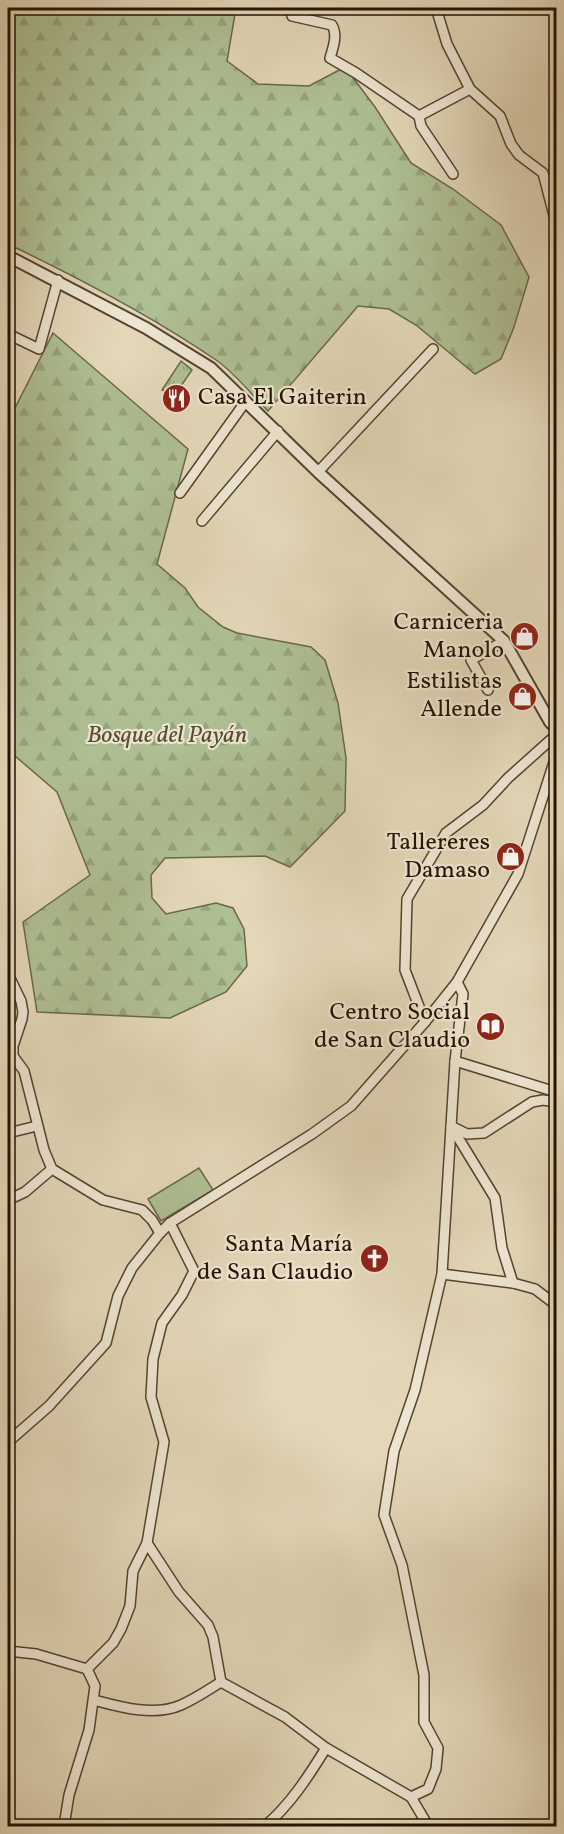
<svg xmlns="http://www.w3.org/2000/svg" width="564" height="1834" font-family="Vollkorn,serif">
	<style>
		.grass { fill: #aebf93; stroke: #69684a; stroke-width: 1.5 }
		.forest { fill: url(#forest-firs); stroke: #69684a; stroke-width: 1.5 }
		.park { fill: url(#park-tufts); stroke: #69684a; stroke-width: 1.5 }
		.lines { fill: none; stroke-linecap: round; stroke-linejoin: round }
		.minor-casing { stroke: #54432e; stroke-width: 12 }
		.tertiary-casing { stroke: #54432e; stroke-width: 14 }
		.minor { stroke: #ede5d1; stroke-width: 9 }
		.tertiary { stroke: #ede5d1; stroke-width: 10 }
		.labels { text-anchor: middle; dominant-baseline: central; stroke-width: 4.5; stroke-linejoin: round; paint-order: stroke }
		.poi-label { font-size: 24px; fill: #241200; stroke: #ede5d1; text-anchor: end }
		.park-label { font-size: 24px; font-style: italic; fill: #544f33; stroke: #ede5d1 }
	</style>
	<defs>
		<pattern id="forest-firs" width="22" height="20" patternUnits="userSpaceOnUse" patternTransform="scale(1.5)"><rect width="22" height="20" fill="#aebf93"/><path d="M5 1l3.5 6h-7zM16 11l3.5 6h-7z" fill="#96a37d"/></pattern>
		<pattern id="park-tufts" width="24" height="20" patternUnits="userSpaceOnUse" patternTransform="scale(1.5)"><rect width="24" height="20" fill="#aebf93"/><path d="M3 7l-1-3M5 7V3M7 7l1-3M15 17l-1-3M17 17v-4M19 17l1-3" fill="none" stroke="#96a37d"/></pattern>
	</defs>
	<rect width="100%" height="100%" fill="#e3d7b8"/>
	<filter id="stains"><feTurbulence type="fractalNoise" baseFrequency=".00333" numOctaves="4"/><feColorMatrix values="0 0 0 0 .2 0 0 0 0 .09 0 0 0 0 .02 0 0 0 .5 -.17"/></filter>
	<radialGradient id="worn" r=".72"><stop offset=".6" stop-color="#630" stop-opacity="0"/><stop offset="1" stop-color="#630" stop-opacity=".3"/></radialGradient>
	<path class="grass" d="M 199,1168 L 213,1190 L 161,1221 L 148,1199 Z"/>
	<g class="forest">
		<path d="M 10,8 L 236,8 L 227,61 L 258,84 L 309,86 L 345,67 L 375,107 L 411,163 L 453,189 L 501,225 L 529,277 L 514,327 L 501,359 L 475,374 L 416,325 L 389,309 L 358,306 L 268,411 C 252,395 234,372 216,360 C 150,315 79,278 8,244 L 8,15 Z"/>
		<path d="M 53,333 L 188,449 L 157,564 L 185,588 L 198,607 L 223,627 L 237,633 L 311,647 L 325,660 L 338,703 L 346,758 L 345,811 L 290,867 L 265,856 L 165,858 L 151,875 L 152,898 L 166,914 L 216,903 L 233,908 L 244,929 L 247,966 L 226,992 L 170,1018 L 37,1012 L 23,922 L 90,875 L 57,792 L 8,750 L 8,422 Z"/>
	</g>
	<path class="park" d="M 181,361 L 192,370 L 181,386 L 171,394 L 162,390 Z"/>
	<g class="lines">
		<defs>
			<g id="minor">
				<path d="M 436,8 L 447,44 L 470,89 L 500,116 L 511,144 L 519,155 L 543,173 L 556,223"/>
				<path d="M 292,16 L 332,25 C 338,36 333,47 330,58 L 356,73 L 419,116 L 470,89"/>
				<path d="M 419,116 L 421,126 L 453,174"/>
				<path d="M 8,334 L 39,349 L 58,280"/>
				<path d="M 318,472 L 433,349"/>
				<path d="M 180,493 L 246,401"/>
				<path d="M 202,521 L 278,431"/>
				<path d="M 488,690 L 471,660 L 504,641"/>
				<path d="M 8,974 L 21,1001 L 23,1012 L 22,1019 L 13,1046 L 13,1056 L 24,1071 L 44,1150 L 52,1169 L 103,1200 L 142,1210 L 152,1220 L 160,1233"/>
				<path d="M 425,1022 L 405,970 L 407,899 L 446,833 L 483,805 L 508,778 L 556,735"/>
				<path d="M 455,1061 L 556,1092"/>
				<path d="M 451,1126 L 495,1198 L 502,1248 L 513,1283 L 535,1289 L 556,1305"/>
				<path d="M 453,1127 L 467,1134 L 484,1133 L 532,1102 L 543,1100 L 556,1102"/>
				<path d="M 8,1133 L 37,1126"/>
				<path d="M 8,1200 L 25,1192 L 52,1169"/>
				<path d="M 170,1223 L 194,1271 L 182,1295 L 162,1323 L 153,1359 L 151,1397 L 164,1442 L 147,1543 L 179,1592 L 208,1625 L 213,1637 L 221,1682 L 285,1717 L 326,1748 L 411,1797 L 428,1789 L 436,1769 L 438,1748 L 424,1722 L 424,1675 L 402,1565 L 384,1515 L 394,1451 L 415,1390 L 442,1274 L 455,1061 L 463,994 L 457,982"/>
				<path d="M 442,1274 L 513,1283"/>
				<path d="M 8,1442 L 49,1406 L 106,1343 L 118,1296 L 132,1268 L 160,1233 L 170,1223 L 312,1134 L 351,1106 L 425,1022 L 457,982 L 518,874 L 556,756"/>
				<path d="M 8,1651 L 36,1654 L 87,1669"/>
				<path d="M 94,1700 C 120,1707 154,1717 181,1705 C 195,1699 208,1690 221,1682"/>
				<path d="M 411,1797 L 427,1824 L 427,1826"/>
				<path d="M 64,1826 L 69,1795 L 89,1730 L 95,1686 L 87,1669 L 113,1643 L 121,1629 L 130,1606 L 133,1571 L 147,1543"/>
				<path d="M 265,1826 C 290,1805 308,1777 326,1748"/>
			</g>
			<path id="tertiary" d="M 8,256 L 146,328 L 211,368 L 318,472 L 504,641 L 550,722 L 556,728"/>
		</defs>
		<use href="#minor" class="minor-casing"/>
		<use href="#tertiary" class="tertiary-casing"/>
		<use href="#minor" class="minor"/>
		<use href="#tertiary" class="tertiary"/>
	</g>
	<defs>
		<symbol id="restaurant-disc" viewBox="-11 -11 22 22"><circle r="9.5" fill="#8f2418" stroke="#ede5d1"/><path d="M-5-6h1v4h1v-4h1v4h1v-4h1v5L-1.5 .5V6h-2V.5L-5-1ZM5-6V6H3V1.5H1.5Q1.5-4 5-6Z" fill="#fff"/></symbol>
		<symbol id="shop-disc" viewBox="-11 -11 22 22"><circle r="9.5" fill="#8f2418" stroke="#ede5d1"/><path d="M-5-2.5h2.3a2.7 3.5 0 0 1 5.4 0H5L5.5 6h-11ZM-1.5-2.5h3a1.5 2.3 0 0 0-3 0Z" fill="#fff"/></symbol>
		<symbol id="library-disc" viewBox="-11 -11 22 22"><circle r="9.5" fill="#8f2418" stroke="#ede5d1"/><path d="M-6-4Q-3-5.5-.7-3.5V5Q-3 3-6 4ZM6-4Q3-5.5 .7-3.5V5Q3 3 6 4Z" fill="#fff"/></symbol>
		<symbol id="church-disc" viewBox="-11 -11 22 22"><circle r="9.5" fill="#8f2418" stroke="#ede5d1"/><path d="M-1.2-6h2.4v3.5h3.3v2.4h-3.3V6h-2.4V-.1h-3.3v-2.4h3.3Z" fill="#fff"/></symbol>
	</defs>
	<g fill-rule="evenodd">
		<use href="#restaurant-disc" x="160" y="382" width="33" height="33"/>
		<use href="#shop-disc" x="508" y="620" width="33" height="33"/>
		<use href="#shop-disc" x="506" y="680" width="33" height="33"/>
		<use href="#shop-disc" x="494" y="840" width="33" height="33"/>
		<use href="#library-disc" x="474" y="1010" width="33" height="33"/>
		<use href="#church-disc" x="358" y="1242" width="33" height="33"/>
	</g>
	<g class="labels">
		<g class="poi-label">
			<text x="198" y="398" text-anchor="start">Casa El Gaiterin</text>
			<text x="504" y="623">Carniceria<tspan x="504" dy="28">Manolo</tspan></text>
			<text x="502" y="682">Estilistas<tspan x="502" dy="28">Allende</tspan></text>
			<text x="490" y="843">Tallereres<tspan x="490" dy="28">Damaso</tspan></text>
			<text x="470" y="1013">Centro Social<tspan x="470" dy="28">de San Claudio</tspan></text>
			<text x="353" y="1245">Santa María<tspan x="353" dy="28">de San Claudio</tspan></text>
		</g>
		<g class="park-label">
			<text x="167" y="736">Bosque del Payán</text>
		</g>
	</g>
	<rect width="564" height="1834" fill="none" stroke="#e3d7b8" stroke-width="30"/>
	<rect x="9" y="9" width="546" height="1816" fill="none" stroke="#241200" stroke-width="3"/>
	<rect x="15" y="15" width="534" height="1804" fill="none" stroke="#241200" stroke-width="1.5"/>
	<rect width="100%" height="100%" filter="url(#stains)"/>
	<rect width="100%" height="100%" fill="url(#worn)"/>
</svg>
